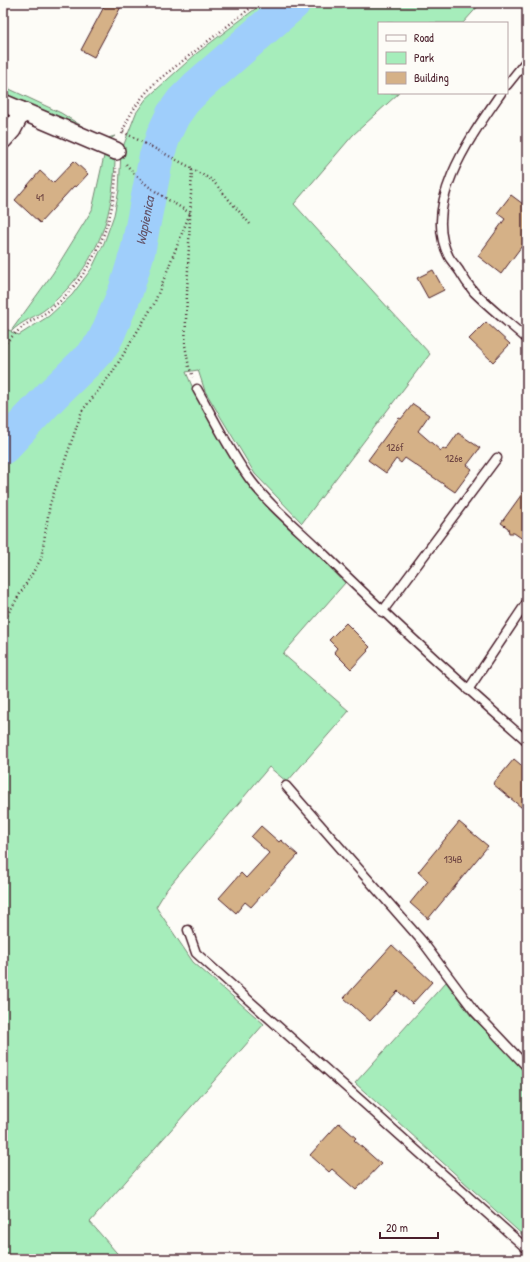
<svg xmlns="http://www.w3.org/2000/svg" width="530" height="1262" font-family="'Patrick Hand',sans-serif">
	<style>
		.green { fill: #a6edbb; stroke: #788673 }
		.lines { fill: none; stroke-linecap: round; stroke-linejoin: round }
		.river { stroke: #9fcefb; stroke-width: 35 }
		.building { fill: #d5b187; stroke: #4a1f2b }
		.service-casing { stroke: #4a1f2b; stroke-width: 11 }
		.minor-casing { stroke: #4a1f2b; stroke-width: 20 }
		.path { stroke: #4a1f2b; stroke-width: 2.5; stroke-dasharray: 1 3; stroke-linecap: butt }
		.service { stroke: #fdfcf7; stroke-width: 8 }
		.minor { stroke: #fdfcf7; stroke-width: 17 }
		.labels { text-anchor: middle; dominant-baseline: central; stroke-width: 3; stroke-linejoin: round; paint-order: stroke }
		.number-label { font-size: 11px; fill: #6d4442 }
		.water-label { font-size: 14px; font-style: italic; fill: #645469; stroke: #fdfcf7 }
	</style>
	<rect width="100%" height="100%" fill="#fdfcf7"/>
	<filter id="ink" filterUnits="userSpaceOnUse"><feTurbulence type="fractalNoise" baseFrequency=".025" numOctaves="2"/><feDisplacementMap in="SourceGraphic" scale="8" xChannelSelector="R" yChannelSelector="G"/><feConvolveMatrix kernelMatrix="1 2 1 2 8 2 1 2 1" color-interpolation-filters="sRGB"/></filter>
	<g filter="url(#ink)">
		<g class="green">
			<path d="M 263,3 L 279,3 L 188,81 L 158,120 L 151,138 L 128,249 L 101,326 L 85,349 L 47,384 L 3,433 L 3,328 L 11,331 L 53,273 L 92,210 L 104,156 L 115,161 C 113,222 94,269 47,308 C 36,317 21,321 11,332 L 19,335 L 49,316 L 72,295 L 92,268 L 104,243 L 114,215 L 119,190 L 121,152 L 136,113 L 146,99 L 197,53 Z"/>
			<path d="M 313,3 L 481,3 L 463,23 L 379,23 L 379,93 L 399,93 L 353,135 L 294,204 L 430,354 L 302,523 L 255,474 L 205,391 L 198,370 L 186,372 L 195,393 L 250,484 L 345,583 L 283,654 L 349,711 L 287,782 L 269,767 L 167,889 L 156,907 L 193,962 L 264,1024 L 90,1222 L 122,1259 L 3,1259 L 3,463 L 59,403 L 101,363 L 117,340 L 135,294 L 148,253 L 170,150 L 179,128 L 189,111 L 204,96 L 276,39 Z"/>
			<path d="M 3,86 L 61,113 L 101,138 L 108,138 L 115,136 L 107,141 L 3,98 Z"/>
			<path d="M 446,982 L 471,1016 L 503,1047 L 527,1075 L 527,1239 L 355,1083 Z"/>
		</g>
		<g class="lines">
			<path class="river" id="s1" d="M 3,447 L 52,395 L 91,357 L 102,345 L 108,333 L 126,290 L 138,250 L 156,158 L 164,134 L 173,115 L 183,101 L 196,88 L 293,3"/>
		</g>
		<g class="building">
			<path d="M 106,3 L 123,3 L 94,57 L 81,50 Z"/>
			<path d="M 74,161 L 88,174 L 76,187 L 74,186 L 40,223 L 15,200 L 40,171 L 53,183 Z"/>
			<path d="M 511,195 L 527,207 L 527,239 L 501,274 L 478,256 L 505,219 L 497,213 Z"/>
			<path d="M 433,270 L 444,290 L 428,298 L 417,278 Z"/>
			<path d="M 486,322 L 510,344 L 493,362 L 469,339 Z"/>
			<path d="M 413,404 L 429,415 L 418,431 L 441,451 L 443,448 L 446,450 L 458,433 L 480,448 L 467,465 L 472,469 L 455,492 L 405,458 L 401,463 L 396,459 L 386,473 L 368,460 L 399,418 L 401,419 Z"/>
			<path d="M 527,487 L 527,542 L 514,533 L 509,533 L 508,528 L 501,523 Z"/>
			<path d="M 346,623 L 370,647 L 367,650 L 368,651 L 351,669 L 334,652 L 337,648 L 329,640 Z"/>
			<path d="M 514,759 L 527,770 L 527,812 L 493,784 Z"/>
			<path d="M 459,822 L 488,846 L 428,919 L 410,903 L 428,881 L 418,872 Z"/>
			<path d="M 261,826 L 279,842 L 281,840 L 298,855 L 251,907 L 245,902 L 236,913 L 219,898 L 241,873 L 246,878 L 269,853 L 251,837 Z"/>
			<path d="M 392,945 L 432,982 L 412,1004 L 398,991 L 370,1021 L 344,998 Z"/>
			<path d="M 339,1123 L 356,1138 L 354,1140 L 381,1164 L 356,1190 L 332,1169 L 329,1172 L 310,1155 Z"/>
		</g>
		<g class="lines">
			<defs>
				<g id="service">
					<path d="M 507,85 L 527,60"/>
					<path d="M 501,93 C 472,135 421,204 449,257 C 452,262 457,267 460,272 C 464,279 469,286 474,292 C 491,309 509,323 527,339"/>
					<path d="M 197,389 C 214,419 229,450 249,478 C 270,507 301,531 326,556 C 391,620 458,681 527,741"/>
					<path d="M 382,612 L 497,458"/>
					<path d="M 468,690 L 527,602"/>
					<path d="M 286,786 L 422,941 L 475,1012 L 527,1067"/>
					<path d="M 188,930 L 196,953 L 527,1249"/>
				</g>
				<g id="minor">
					<path d="M 3,103 L 22,111 L 12,130 L 3,140"/>
					<path d="M 22,111 L 116,151"/>
				</g>
			</defs>
			<use href="#service" class="service-casing"/>
			<use href="#minor" class="minor-casing"/>
			<g class="path">
				<path d="M 123,132 L 192,168 L 185,345 L 189,367 L 193,377"/>
				<path d="M 122,134 C 129,113 141,97 157,81 L 257,3"/>
				<path d="M 126,164 C 143,186 167,199 190,213"/>
				<path d="M 192,169 L 212,180 L 250,224"/>
				<path d="M 3,345 C 11,338 19,329 28,323 C 34,319 41,316 47,312 C 91,279 116,222 116,168"/>
				<path d="M 3,622 L 41,559 L 50,504 L 82,411 L 112,373 L 154,304 L 190,213"/>
			</g>
			<use href="#service" class="service"/>
			<use href="#minor" class="minor"/>
		</g>
	</g>
	<g class="labels">
		<g class="number-label">
			<text x="40" y="197">41</text>
			<text x="395" y="447">126f</text>
			<text x="454" y="458">126e</text>
			<text x="453" y="859">134B</text>
		</g>
		<g class="water-label">
			<text stroke="none"><textPath href="#s1" startOffset="274">Wapienica</textPath></text>
		</g>
	</g>
	<rect width="530" height="1262" fill="none" stroke="#fdfcf7" stroke-width="16"/>
	<rect x="8" y="8" width="514" height="1246" fill="none" stroke="#4a1f2b" stroke-width="1.5" filter="url(#ink)"/>
	<rect x="378" y="22" width="130" height="72" fill="#fdfcf7" stroke="#b5a4a5"/>
	<rect x="386" y="35" width="20" height="6" fill="#fdfcf7" stroke="#b5a4a5"/>
	<text x="414" y="42" font-size="12" fill="#4a1f2b">Road</text>
	<rect x="386" y="52" width="20" height="12" fill="#a6edbb" stroke="#b5a4a5"/>
	<text x="414" y="62" font-size="12" fill="#4a1f2b">Park</text>
	<rect x="386" y="72" width="20" height="12" fill="#d5b187" stroke="#b5a4a5"/>
	<text x="414" y="82" font-size="12" fill="#4a1f2b">Building</text>
	<path d="M380 1232v6h58v-6" fill="none" stroke="#4a1f2b" stroke-width="2"/>
	<text x="386" y="1232" font-size="12" fill="#4a1f2b" stroke="#fdfcf7" stroke-width="3" paint-order="stroke">20 m</text>
</svg>
